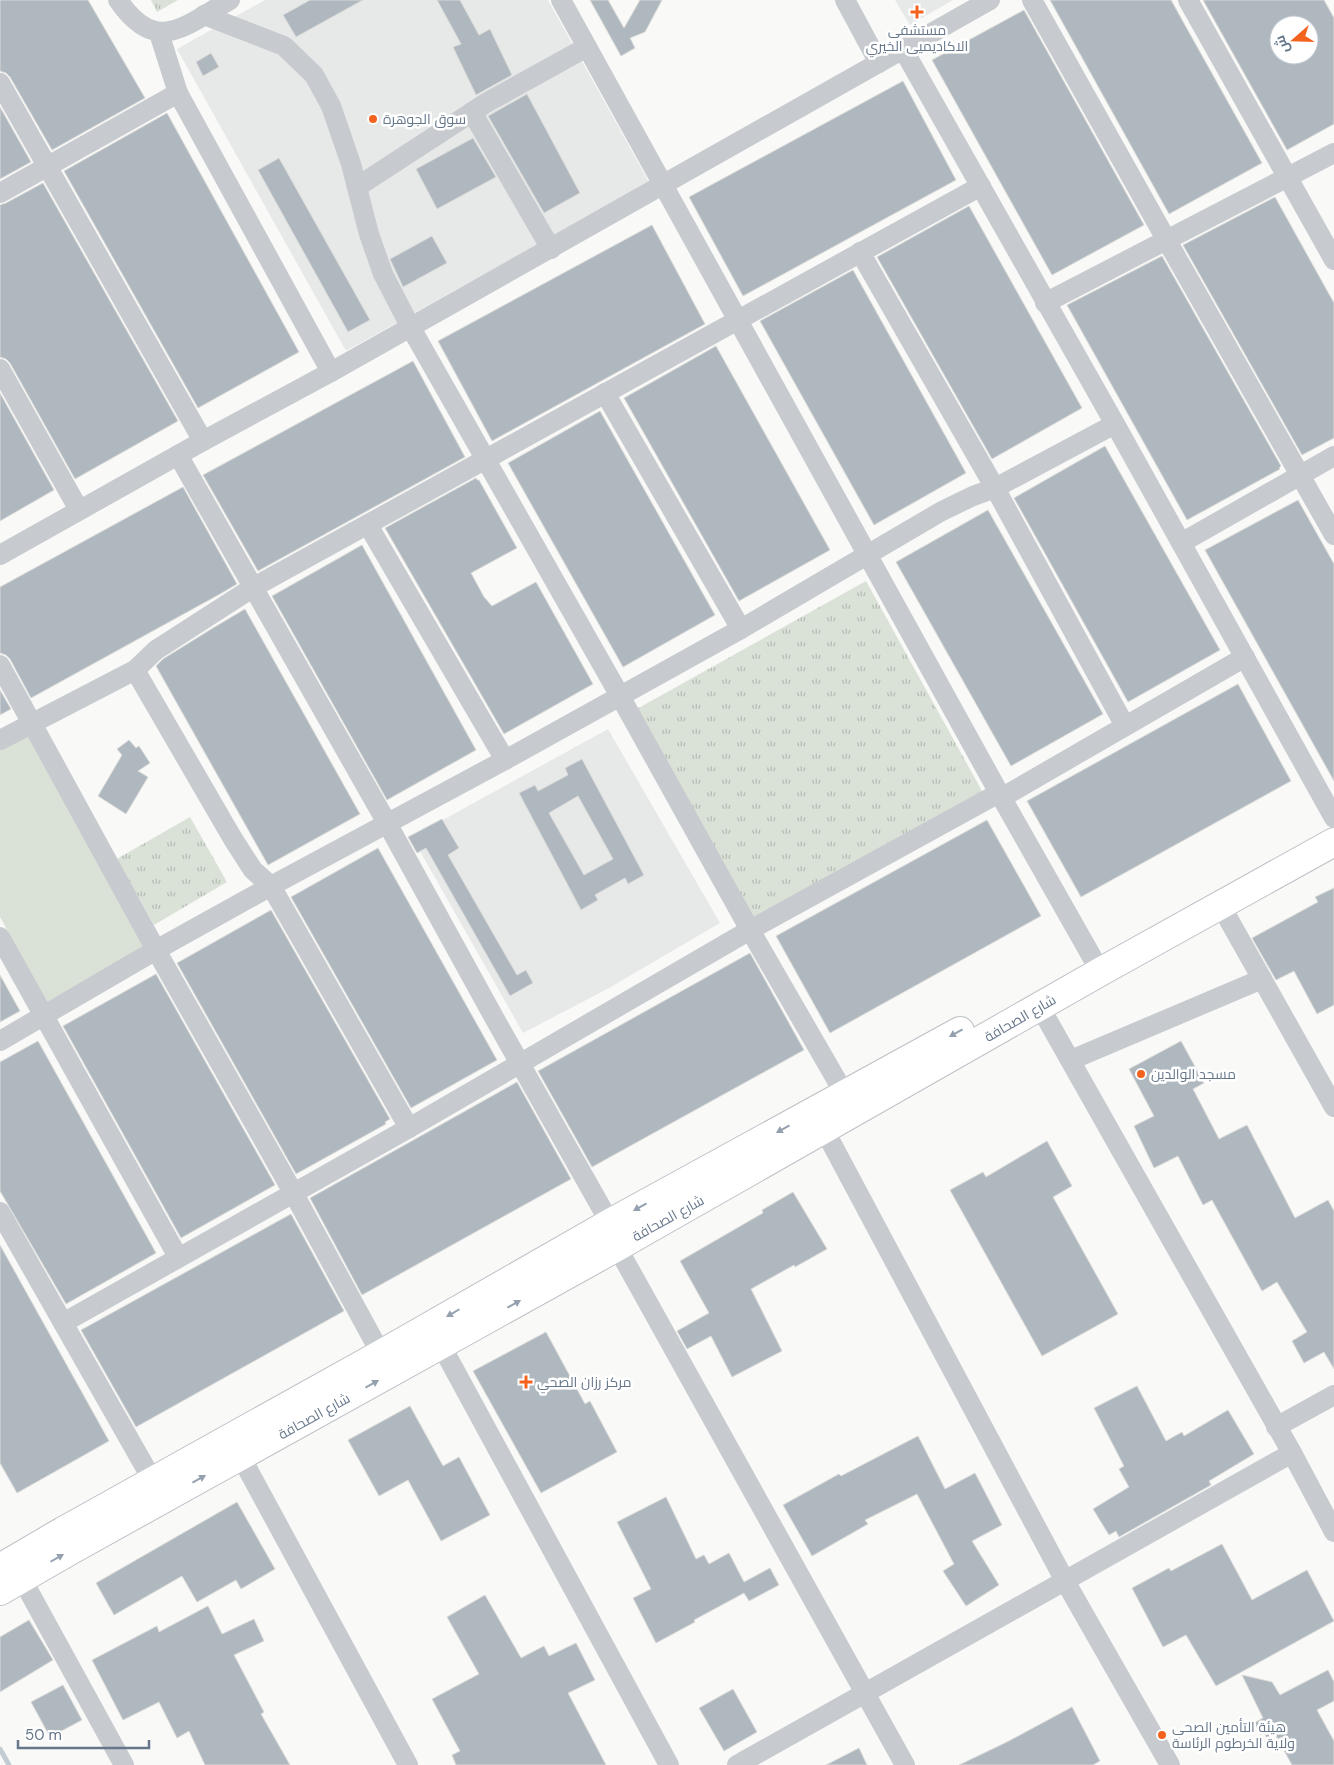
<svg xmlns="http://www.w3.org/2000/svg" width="1334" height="1765" font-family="'DM Sans',Cairo,sans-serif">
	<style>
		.built { fill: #e7e8e8 }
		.grass { fill: url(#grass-tufts) }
		.garden { fill: #dae2d7 }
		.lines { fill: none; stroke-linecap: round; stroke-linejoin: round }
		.stream { stroke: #c2ccd2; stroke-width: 5 }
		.building { fill: #afb7bf; stroke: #dbdbd9; fill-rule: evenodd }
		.secondary-casing { stroke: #bbc0c5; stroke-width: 30 }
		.minor { stroke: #c7cacf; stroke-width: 20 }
		.secondary { stroke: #fff; stroke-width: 28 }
		.oneway { fill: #94a0ae }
		.poi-dot { fill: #f3631e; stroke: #fff; stroke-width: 2 }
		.labels { text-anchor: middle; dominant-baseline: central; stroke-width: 5; stroke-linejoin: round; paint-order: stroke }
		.poi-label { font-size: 14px; fill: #66778b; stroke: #fff; text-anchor: start }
		.street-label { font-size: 14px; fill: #66778b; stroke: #fff }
	</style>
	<defs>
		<pattern id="grass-tufts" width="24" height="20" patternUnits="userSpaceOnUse" patternTransform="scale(1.25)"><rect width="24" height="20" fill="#dae2d7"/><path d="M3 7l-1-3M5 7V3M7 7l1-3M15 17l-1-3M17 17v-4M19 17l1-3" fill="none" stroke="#b5bcb4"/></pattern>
	</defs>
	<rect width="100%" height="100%" fill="#f9f9f7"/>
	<g class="built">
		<path d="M 265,0 L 548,0 L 649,182 L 346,351 L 177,49 Z"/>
		<path d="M 895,0 L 953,0 L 910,25 Z"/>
		<path d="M 608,729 L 720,923 L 609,988 L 523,1033 L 412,837 Z"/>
	</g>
	<g class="grass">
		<path d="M 151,0 L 178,0 L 157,12 Z"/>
		<path d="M 866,581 L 982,791 L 753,922 L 635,710 Z"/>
		<path d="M 190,817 L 227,882 L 154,925 L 138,896 L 115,860 Z"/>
	</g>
	<path class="garden" d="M 26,732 L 145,948 L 47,1002 L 0,917 L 0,746 Z"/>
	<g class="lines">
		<path class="stream" d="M 0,1749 L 9,1765"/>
	</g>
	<g class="building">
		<path d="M 0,0 L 88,0 L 145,98 L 52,150 L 10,77 L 6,73 L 0,71 Z"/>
		<path d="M 310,0 L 363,0 L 296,37 L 283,15 Z"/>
		<path d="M 437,0 L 460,0 L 479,35 L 490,29 L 512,75 L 476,95 L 453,47 L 461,44 Z"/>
		<path d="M 590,0 L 608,0 L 624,28 L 640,0 L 662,0 L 645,32 L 630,38 L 635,48 L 621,56 Z"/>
		<path d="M 1050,0 L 1171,0 L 1262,163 L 1169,214 Z"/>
		<path d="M 1203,0 L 1324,0 L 1334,18 L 1334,124 L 1287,150 ZM 1279,25 L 1309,25 L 1309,55 L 1279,55 Z"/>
		<path d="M 1024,10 L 1144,225 L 1052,275 L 932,60 Z"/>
		<path d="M 211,53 L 219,67 L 203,76 L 196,62 Z"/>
		<path d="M 903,81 L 956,180 L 743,296 L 689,197 Z"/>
		<path d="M 527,94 L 580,193 L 544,213 L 488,116 Z"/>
		<path d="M 0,107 L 31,162 L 0,179 Z"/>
		<path d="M 167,113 L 299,352 L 198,408 L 64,171 Z"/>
		<path d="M 473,138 L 496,177 L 437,209 L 416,169 Z"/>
		<path d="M 279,158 L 370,320 L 348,332 L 258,170 Z"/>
		<path d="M 43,183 L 178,421 L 75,479 L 10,363 L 6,359 L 0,357 L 0,205 L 6,203 Z"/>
		<path d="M 1275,197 L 1334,303 L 1334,438 L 1302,455 L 1183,245 Z"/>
		<path d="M 969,206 L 1082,408 L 992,459 L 877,257 Z"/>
		<path d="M 652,225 L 705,324 L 492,441 L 438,341 Z"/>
		<path d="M 432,236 L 447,263 L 403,287 L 390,259 Z"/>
		<path d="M 1162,256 L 1281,466 L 1279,468 L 1280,469 L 1187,520 L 1067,305 Z"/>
		<path d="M 853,270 L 966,473 L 874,525 L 760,321 Z"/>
		<path d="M 716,346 L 830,550 L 739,601 L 624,398 Z"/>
		<path d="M 413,361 L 465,457 L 258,571 L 203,475 Z"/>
		<path d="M 0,393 L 54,490 L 0,521 Z"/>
		<path d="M 600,411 L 715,615 L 623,667 L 508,463 Z"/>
		<path d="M 1105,446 L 1220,650 L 1128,702 L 1014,498 Z"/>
		<path d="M 476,478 L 477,480 L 479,480 L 517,548 L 471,573 L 484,597 L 492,606 L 536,582 L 593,684 L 504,734 L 385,528 Z"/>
		<path d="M 183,487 L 237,584 L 220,594 L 31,698 L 10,659 L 6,655 L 0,653 L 0,587 Z"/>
		<path d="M 1298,500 L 1334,564 L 1334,781 L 1205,550 Z"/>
		<path d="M 988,510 L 1103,714 L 1011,766 L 896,562 Z"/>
		<path d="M 362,545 L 476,750 L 387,800 L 272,596 Z"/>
		<path d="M 245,609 L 360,814 L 268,865 L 156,666 L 163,659 L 213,628 Z"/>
		<path d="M 1238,684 L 1291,781 L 1081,897 L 1027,801 Z"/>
		<path d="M 0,690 L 11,709 L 0,715 Z"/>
		<path d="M 129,740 L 136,748 L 139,746 L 150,763 L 138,771 L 148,777 L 126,814 L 98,796 L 122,755 L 117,749 Z"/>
		<path d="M 582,759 L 644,875 L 628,884 L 625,878 L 595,895 L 598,900 L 581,910 L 519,793 L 535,785 L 538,791 L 568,775 L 565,768 ZM 578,796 L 613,859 L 584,875 L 549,813 Z"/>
		<path d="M 442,819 L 459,848 L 448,855 L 517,975 L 526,970 L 533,983 L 510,996 L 426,848 L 417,853 L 408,837 Z"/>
		<path d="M 987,820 L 1041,916 L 830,1033 L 776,936 Z"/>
		<path d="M 378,848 L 497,1060 L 411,1108 L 291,897 Z"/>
		<path d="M 1334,888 L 1334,1005 L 1317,1014 L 1294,971 L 1276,980 L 1252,938 L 1318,902 L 1315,897 Z"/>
		<path d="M 271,910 L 390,1119 L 385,1122 L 386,1124 L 296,1174 L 177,963 Z"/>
		<path d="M 750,953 L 804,1050 L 592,1167 L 538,1071 Z"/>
		<path d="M 156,974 L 275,1185 L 181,1238 L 63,1026 Z"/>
		<path d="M 0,975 L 20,1011 L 0,1022 Z"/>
		<path d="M 38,1041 L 156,1253 L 66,1304 L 0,1191 L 0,1062 Z"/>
		<path d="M 1181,1041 L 1204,1083 L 1193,1089 L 1219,1139 L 1247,1125 L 1295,1218 L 1328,1200 L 1334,1211 L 1334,1369 L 1324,1352 L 1304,1363 L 1292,1341 L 1307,1332 L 1277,1282 L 1262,1291 L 1212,1200 L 1203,1205 L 1178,1156 L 1154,1168 L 1134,1126 L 1154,1116 L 1129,1069 Z"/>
		<path d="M 517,1082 L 571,1179 L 362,1295 L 310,1198 Z"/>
		<path d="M 1047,1141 L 1072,1186 L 1053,1197 L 1118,1314 L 1042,1356 L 950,1190 L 983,1172 L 986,1177 Z"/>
		<path d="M 793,1192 L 827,1249 L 795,1267 L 794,1265 L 751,1289 L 782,1351 L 732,1377 L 711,1336 L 687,1349 L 677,1331 L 709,1313 L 680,1261 L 763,1213 L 762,1210 Z"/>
		<path d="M 291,1214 L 344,1311 L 136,1427 L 81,1330 Z"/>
		<path d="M 0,1245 L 109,1441 L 17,1493 L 0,1463 Z"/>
		<path d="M 546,1332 L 585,1404 L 590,1401 L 617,1452 L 541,1493 L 473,1371 Z"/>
		<path d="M 1137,1386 L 1166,1441 L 1182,1432 L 1184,1436 L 1228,1410 L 1254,1454 L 1209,1481 L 1211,1485 L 1119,1537 L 1116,1531 L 1109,1535 L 1093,1509 L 1129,1487 L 1119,1469 L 1124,1466 L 1094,1408 Z"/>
		<path d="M 410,1406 L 443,1466 L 459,1457 L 490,1515 L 441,1541 L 408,1480 L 379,1496 L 348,1440 Z"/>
		<path d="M 918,1436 L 945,1489 L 975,1473 L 1002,1525 L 972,1541 L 999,1585 L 966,1606 L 943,1571 L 954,1564 L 917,1494 L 865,1520 L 868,1524 L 812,1556 L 783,1505 L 839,1474 L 841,1476 Z"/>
		<path d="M 666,1497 L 696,1559 L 704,1555 L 709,1564 L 729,1553 L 744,1582 L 770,1568 L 779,1585 L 749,1601 L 744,1593 L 694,1620 L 695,1622 L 656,1643 L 633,1598 L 651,1589 L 617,1522 Z"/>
		<path d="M 237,1502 L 275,1569 L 241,1589 L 236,1580 L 197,1602 L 182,1576 L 114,1615 L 96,1583 Z"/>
		<path d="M 1222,1544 L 1252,1600 L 1307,1570 L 1334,1621 L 1216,1686 L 1186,1635 L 1163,1647 L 1132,1588 L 1169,1568 L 1171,1571 Z"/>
		<path d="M 485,1595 L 521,1658 L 544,1646 L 549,1656 L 576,1643 L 595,1680 L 568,1693 L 606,1765 L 456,1765 L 452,1755 L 460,1751 L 432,1699 L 479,1674 L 447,1617 Z"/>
		<path d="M 208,1606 L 222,1634 L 254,1619 L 264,1641 L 234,1655 L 264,1712 L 261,1714 L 290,1765 L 205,1765 L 189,1731 L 177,1738 L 159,1702 L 123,1720 L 92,1660 L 157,1626 L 159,1632 Z"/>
		<path d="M 29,1620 L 53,1660 L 0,1692 L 0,1637 Z"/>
		<path d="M 1328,1670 L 1334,1682 L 1334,1701 L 1317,1710 L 1334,1741 L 1334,1765 L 1292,1765 L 1275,1734 L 1267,1738 L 1264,1733 L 1261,1735 L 1254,1723 L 1263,1718 L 1242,1675 L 1272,1682 L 1280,1695 Z"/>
		<path d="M 63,1685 L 82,1720 L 50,1737 L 31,1702 Z"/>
		<path d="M 733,1689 L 757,1732 L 724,1751 L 699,1708 Z"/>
		<path d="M 1072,1707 L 1100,1761 L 1093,1765 L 959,1765 L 1007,1742 Z"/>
		<path d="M 859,1748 L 867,1765 L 826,1765 Z"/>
	</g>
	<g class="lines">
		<defs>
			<g id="secondary">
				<path d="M 0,1568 L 63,1531 L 381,1354 L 610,1223 L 960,1031"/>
				<path d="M 0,1591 L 73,1549 L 617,1247 L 1100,972 L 1334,842"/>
			</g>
		</defs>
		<use href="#secondary" class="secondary-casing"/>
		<g class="minor">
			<path d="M 118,0 C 156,56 184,26 230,0"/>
			<path d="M 561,0 L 999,793 L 1092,957"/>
			<path d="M 845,0 L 879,63"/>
			<path d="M 1032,0 L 1166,239 L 1334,535"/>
			<path d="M 1188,0 L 1334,260"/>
			<path d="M 204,15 L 284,46 L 314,75 L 331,106 L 351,164 L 369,234 L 383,274 L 411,328 L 620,696 L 750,930 L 851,1105"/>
			<path d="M 159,33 L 178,93 L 331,372"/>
			<path d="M 903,49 L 1115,424 L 1334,818"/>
			<path d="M 0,83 L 203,441"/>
			<path d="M 472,112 L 551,249"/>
			<path d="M 357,187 L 486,103 L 587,47"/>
			<path d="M 0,193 L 178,93"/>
			<path d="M 860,252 L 995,488 L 1125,726"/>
			<path d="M 1045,303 L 1334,153"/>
			<path d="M 0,369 L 79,510"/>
			<path d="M 605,393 L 741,629"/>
			<path d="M 178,455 L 387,823 L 496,1021 L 610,1223"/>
			<path d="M 368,525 L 505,760"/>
			<path d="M 1181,543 L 1334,456"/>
			<path d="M 0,555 L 203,441 L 331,372 L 990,0"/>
			<path d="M 0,665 L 156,950 L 294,1194 L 381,1354"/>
			<path d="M 135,670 L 233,839 L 253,870 L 271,886 L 409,1128"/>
			<path d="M 0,740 L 135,670 L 156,650 L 254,587 L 981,186"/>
			<path d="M 1001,798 L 1245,657"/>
			<path d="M 1221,906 L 1334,1107"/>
			<path d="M 0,937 L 178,1257"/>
			<path d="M 1040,1007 L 1292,1453 L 1334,1532"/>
			<path d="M 0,1041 L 156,950 L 271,886 L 505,760 L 741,629 L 942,511 L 973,496 L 995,488 L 1115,424"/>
			<path d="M 1071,1060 L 1262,979"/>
			<path d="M 818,1118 L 1065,1581 L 1170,1765"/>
			<path d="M 0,1212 L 153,1481"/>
			<path d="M 617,1247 L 905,1765"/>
			<path d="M 63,1323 L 409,1128 L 750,930 L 999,793"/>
			<path d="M 441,1345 L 669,1765"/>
			<path d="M 1276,1427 L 1334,1395"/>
			<path d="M 241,1457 L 408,1765"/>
			<path d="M 22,1579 L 124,1765"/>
			<path d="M 737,1765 L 1292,1453"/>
		</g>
		<use href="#secondary" class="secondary"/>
	</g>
	<defs><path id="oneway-solid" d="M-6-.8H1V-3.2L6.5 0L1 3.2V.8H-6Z" transform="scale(1.25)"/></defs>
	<g class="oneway">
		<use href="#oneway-solid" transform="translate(956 1033) rotate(151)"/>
		<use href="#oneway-solid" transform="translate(783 1129) rotate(151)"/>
		<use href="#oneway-solid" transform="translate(640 1207) rotate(151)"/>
		<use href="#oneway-solid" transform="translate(514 1304) rotate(-29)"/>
		<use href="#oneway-solid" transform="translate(453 1313) rotate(150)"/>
		<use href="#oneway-solid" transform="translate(372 1384) rotate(-29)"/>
		<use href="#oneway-solid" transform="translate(199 1479) rotate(-29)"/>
		<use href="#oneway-solid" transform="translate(57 1558) rotate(-30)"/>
	</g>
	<g class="poi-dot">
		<path d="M914.5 4.5h5v5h5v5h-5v5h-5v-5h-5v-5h5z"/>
		<circle cx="373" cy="119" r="5"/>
		<circle cx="1141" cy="1074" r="5"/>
		<path d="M523.5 1374.5h5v5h5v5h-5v5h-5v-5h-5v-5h5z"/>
		<circle cx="1162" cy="1735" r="5"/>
	</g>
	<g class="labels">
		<g class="poi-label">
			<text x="917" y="30" text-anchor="middle">مستشفى<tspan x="917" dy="16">الاكاديميى الخيري</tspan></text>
			<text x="383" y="119">سوق الجوهرة</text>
			<text x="1151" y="1074">مسجد الوالدين</text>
			<text x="537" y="1382">مركز رزان الصحي</text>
			<text x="1172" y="1727">هيئة التأمين الصحي<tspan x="1172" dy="16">ولاية الخرطوم الرئاسة</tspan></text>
		</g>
		<g class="street-label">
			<text transform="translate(1020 1018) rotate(-30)">شارع الصحافة</text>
			<text transform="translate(668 1218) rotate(-29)">شارع الصحافة</text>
			<text transform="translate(314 1416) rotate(-29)">شارع الصحافة</text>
		</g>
	</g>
	<g transform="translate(1294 40) rotate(250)"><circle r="24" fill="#ffffff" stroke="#c2c9d1"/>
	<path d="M0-4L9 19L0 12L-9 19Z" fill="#f3631e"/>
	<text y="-8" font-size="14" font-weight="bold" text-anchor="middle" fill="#66778b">ش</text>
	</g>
	<path d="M18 1740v8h131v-8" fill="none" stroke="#66778b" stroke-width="2.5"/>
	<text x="25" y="1740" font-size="15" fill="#66778b" stroke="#ffffff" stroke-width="4" paint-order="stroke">50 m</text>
</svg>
